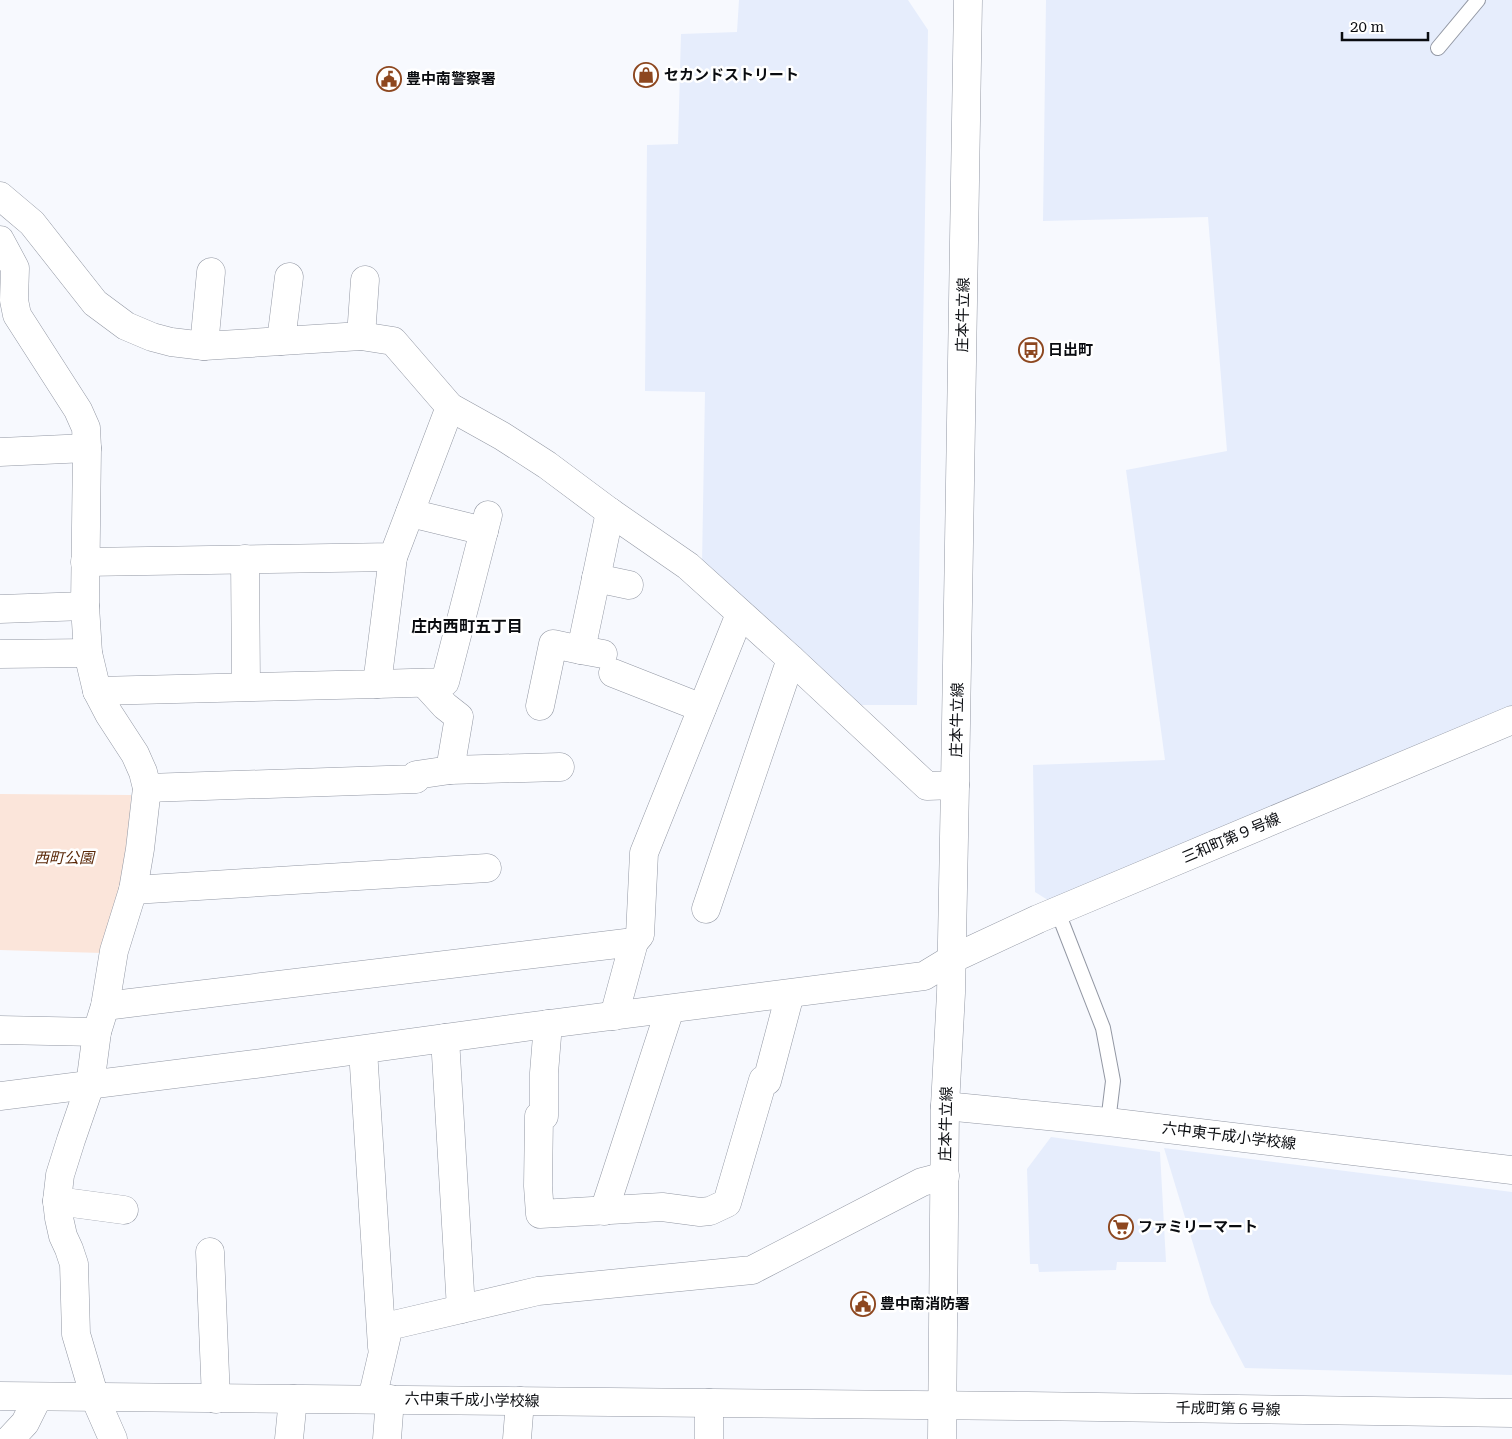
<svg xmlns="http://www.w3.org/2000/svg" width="1512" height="1439" font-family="'Roboto Serif','Noto Sans JP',serif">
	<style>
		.built { fill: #e6edfc }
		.green { fill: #fbe5da }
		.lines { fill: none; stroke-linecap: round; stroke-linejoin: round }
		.service-casing { stroke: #9398a4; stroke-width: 16 }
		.minor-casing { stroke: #9398a4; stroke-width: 29 }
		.tertiary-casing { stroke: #9398a4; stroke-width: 29 }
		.secondary-casing { stroke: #9398a4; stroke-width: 29 }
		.service { stroke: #fff; stroke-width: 14 }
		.minor { stroke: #fff; stroke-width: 28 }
		.tertiary { stroke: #fff; stroke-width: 28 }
		.secondary { stroke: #fff; stroke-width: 28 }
		.labels { text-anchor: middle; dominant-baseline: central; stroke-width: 5; stroke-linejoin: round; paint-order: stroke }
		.poi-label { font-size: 15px; font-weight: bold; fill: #0a0c10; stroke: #fff; text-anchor: start }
		.street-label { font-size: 15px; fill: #0a0c10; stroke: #fff }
		.park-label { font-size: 15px; font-style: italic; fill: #5b2909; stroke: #fff }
		.neighbourhood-label { font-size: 16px; font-weight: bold; fill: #0a0c10; stroke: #fff }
	</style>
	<rect width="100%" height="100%" fill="#f7f9fe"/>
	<g class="built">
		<path d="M 739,0 L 908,0 L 928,30 L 917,705 L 856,705 L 702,565 L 705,392 L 645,391 L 647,145 L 678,144 L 681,34 L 737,32 Z"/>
		<path d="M 1046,0 L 1512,0 L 1512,710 L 1051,902 L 1035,892 L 1033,765 L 1165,760 L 1126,470 L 1227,451 L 1208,217 L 1043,221 Z"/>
		<path d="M 1051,1137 L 1160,1152 L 1166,1262 L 1117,1262 L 1116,1270 L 1039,1272 L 1038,1264 L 1030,1264 L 1027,1169 Z"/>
		<path d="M 1164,1148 L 1512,1192 L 1512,1375 L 1245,1368 L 1211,1303 Z"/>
	</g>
	<path class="green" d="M 0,794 L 131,795 L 128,864 L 102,953 L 0,950 Z"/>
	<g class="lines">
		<defs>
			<g id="service">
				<path d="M 1438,48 L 1478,0"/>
				<path d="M 1057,910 L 1103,1028 L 1113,1081 L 1108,1122"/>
			</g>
			<g id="minor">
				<path d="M 0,196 L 32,223 L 95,303 L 126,326 L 152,337 L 171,342 L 204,346 L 361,336 L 393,341 L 450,407 L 502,436 L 547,465 L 610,512 L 688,566 L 791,659 L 927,786 L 955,785"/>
				<path d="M 0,240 L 15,268 L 14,300 L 17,315 L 78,410 L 86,428 L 87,448 L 85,606 L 88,653 L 97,691 L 109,714 L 135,754 L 143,772 L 147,788 L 140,849 L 133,890 L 114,951 L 105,1006 L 97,1032 L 90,1085 L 71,1140 L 60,1175 L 57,1201 L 59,1218 L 63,1236 L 69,1249 L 74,1264 L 76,1334 L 95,1398 L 113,1439"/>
				<path d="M 361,336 L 365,280"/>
				<path d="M 281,341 L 289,277"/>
				<path d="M 204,346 L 211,272"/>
				<path d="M 0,452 L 87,448"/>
				<path d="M 410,513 L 484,531"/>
				<path d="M 245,559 L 246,686"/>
				<path d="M 85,562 L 393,557 L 450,407"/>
				<path d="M 596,578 L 629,585"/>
				<path d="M 0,609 L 85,606"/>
				<path d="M 581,650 L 603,654"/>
				<path d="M 0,654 L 88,653"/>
				<path d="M 613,673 L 702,708"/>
				<path d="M 424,683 L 445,706 L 459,717 L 450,770"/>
				<path d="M 377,684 L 445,682 L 488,515"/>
				<path d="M 97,691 L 377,684 L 393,557"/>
				<path d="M 540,706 L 553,644 L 581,650 L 610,512"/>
				<path d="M 147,788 L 416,779 L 416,775 L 450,770 L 560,767"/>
				<path d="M 133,890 L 487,868"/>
				<path d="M 706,909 L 791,659"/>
				<path d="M 634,942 L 640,935 L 644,853 L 740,614"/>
				<path d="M 105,1006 L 634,942 L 614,1016"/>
				<path d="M 548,1024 L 544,1073 L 544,1116 L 539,1116 L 538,1186 L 540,1214 L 662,1207 L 700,1212 L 710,1211 L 727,1203 L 763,1080 L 767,1081 L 790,994"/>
				<path d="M 0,1030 L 97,1032"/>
				<path d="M 445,1038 L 461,1309"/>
				<path d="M 363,1050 L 382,1347"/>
				<path d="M 0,1096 L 255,1064 L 533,1026 L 924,976 L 952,959 L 1038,919 L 1512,720"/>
				<path d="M 57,1201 L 124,1210"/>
				<path d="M 604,1211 L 670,1009"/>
				<path d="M 210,1252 L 216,1399"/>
				<path d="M 372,1399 L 389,1326 L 538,1291 L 752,1270 L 922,1182 L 945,1176"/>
				<path d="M 10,1439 L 25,1423 L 38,1397"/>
				<path d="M 289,1439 L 293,1399"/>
				<path d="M 387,1439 L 390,1399"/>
				<path d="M 517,1439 L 520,1401"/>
				<path d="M 709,1439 L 709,1403"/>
			</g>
			<g id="tertiary">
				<path d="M 945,1106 L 1108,1122 L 1512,1170"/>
				<path d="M 0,1396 L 1028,1406 L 1512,1413"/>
			</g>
			<path id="secondary" d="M 942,1439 L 945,1106 L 951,993 L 955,785 L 968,0"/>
		</defs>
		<use href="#service" class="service-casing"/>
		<use href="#minor" class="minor-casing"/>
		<use href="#tertiary" class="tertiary-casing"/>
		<use href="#secondary" class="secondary-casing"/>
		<use href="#service" class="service"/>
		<use href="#minor" class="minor"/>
		<use href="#tertiary" class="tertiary"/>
		<use href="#secondary" class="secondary"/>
	</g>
	<defs>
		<symbol id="shop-ring" viewBox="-11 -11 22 22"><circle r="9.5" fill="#fff" stroke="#8d471f" stroke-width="1.5"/><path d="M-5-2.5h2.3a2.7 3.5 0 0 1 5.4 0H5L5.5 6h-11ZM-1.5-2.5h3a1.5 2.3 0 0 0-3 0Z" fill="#8d471f"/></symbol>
		<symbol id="civic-ring" viewBox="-11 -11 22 22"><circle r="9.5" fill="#fff" stroke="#8d471f" stroke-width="1.5"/><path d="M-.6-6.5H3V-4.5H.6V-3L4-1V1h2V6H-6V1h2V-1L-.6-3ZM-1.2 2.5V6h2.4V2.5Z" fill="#8d471f"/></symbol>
		<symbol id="bus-ring" viewBox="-11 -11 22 22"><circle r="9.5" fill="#fff" stroke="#8d471f" stroke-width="1.5"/><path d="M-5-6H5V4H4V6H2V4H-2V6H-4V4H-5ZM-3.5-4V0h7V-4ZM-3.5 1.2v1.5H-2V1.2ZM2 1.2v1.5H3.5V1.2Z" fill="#8d471f"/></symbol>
		<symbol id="supermarket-ring" viewBox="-11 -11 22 22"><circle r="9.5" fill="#fff" stroke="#8d471f" stroke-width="1.5"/><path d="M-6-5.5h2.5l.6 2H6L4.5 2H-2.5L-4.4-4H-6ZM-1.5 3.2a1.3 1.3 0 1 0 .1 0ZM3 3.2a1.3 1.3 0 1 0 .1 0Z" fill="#8d471f"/></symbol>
	</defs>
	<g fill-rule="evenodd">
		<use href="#shop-ring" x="632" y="61" width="28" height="28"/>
		<use href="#civic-ring" x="375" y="65" width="28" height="28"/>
		<use href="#bus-ring" x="1017" y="336" width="28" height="28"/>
		<use href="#supermarket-ring" x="1107" y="1213" width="28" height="28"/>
		<use href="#civic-ring" x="849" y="1290" width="28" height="28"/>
	</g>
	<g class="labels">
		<g class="poi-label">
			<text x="664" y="75">セカンドストリート</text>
			<text x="406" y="79">豊中南警察署</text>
			<text x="1048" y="350">日出町</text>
			<text x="1138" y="1227">ファミリーマート</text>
			<text x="880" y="1304">豊中南消防署</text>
		</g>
		<g class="street-label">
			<text transform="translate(963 315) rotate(-89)">庄本牛立線</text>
			<text transform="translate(957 720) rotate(-89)">庄本牛立線</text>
			<text transform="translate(1231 838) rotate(-23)">三和町第９号線</text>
			<text transform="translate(946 1124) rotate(-89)">庄本牛立線</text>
			<text transform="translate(1229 1136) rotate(7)">六中東千成小学校線</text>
			<text transform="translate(472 1400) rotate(1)">六中東千成小学校線</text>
			<text transform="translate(1228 1409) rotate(1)">千成町第６号線</text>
		</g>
		<g class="park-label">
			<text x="64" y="858">西町公園</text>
		</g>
		<g class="neighbourhood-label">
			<text x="467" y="626">庄内西町五丁目</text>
		</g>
	</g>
	<path d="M1342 32v8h86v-8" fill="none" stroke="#0a0c10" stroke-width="2.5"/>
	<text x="1350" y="32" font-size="15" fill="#0a0c10" stroke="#ffffff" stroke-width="4" paint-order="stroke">20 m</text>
</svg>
